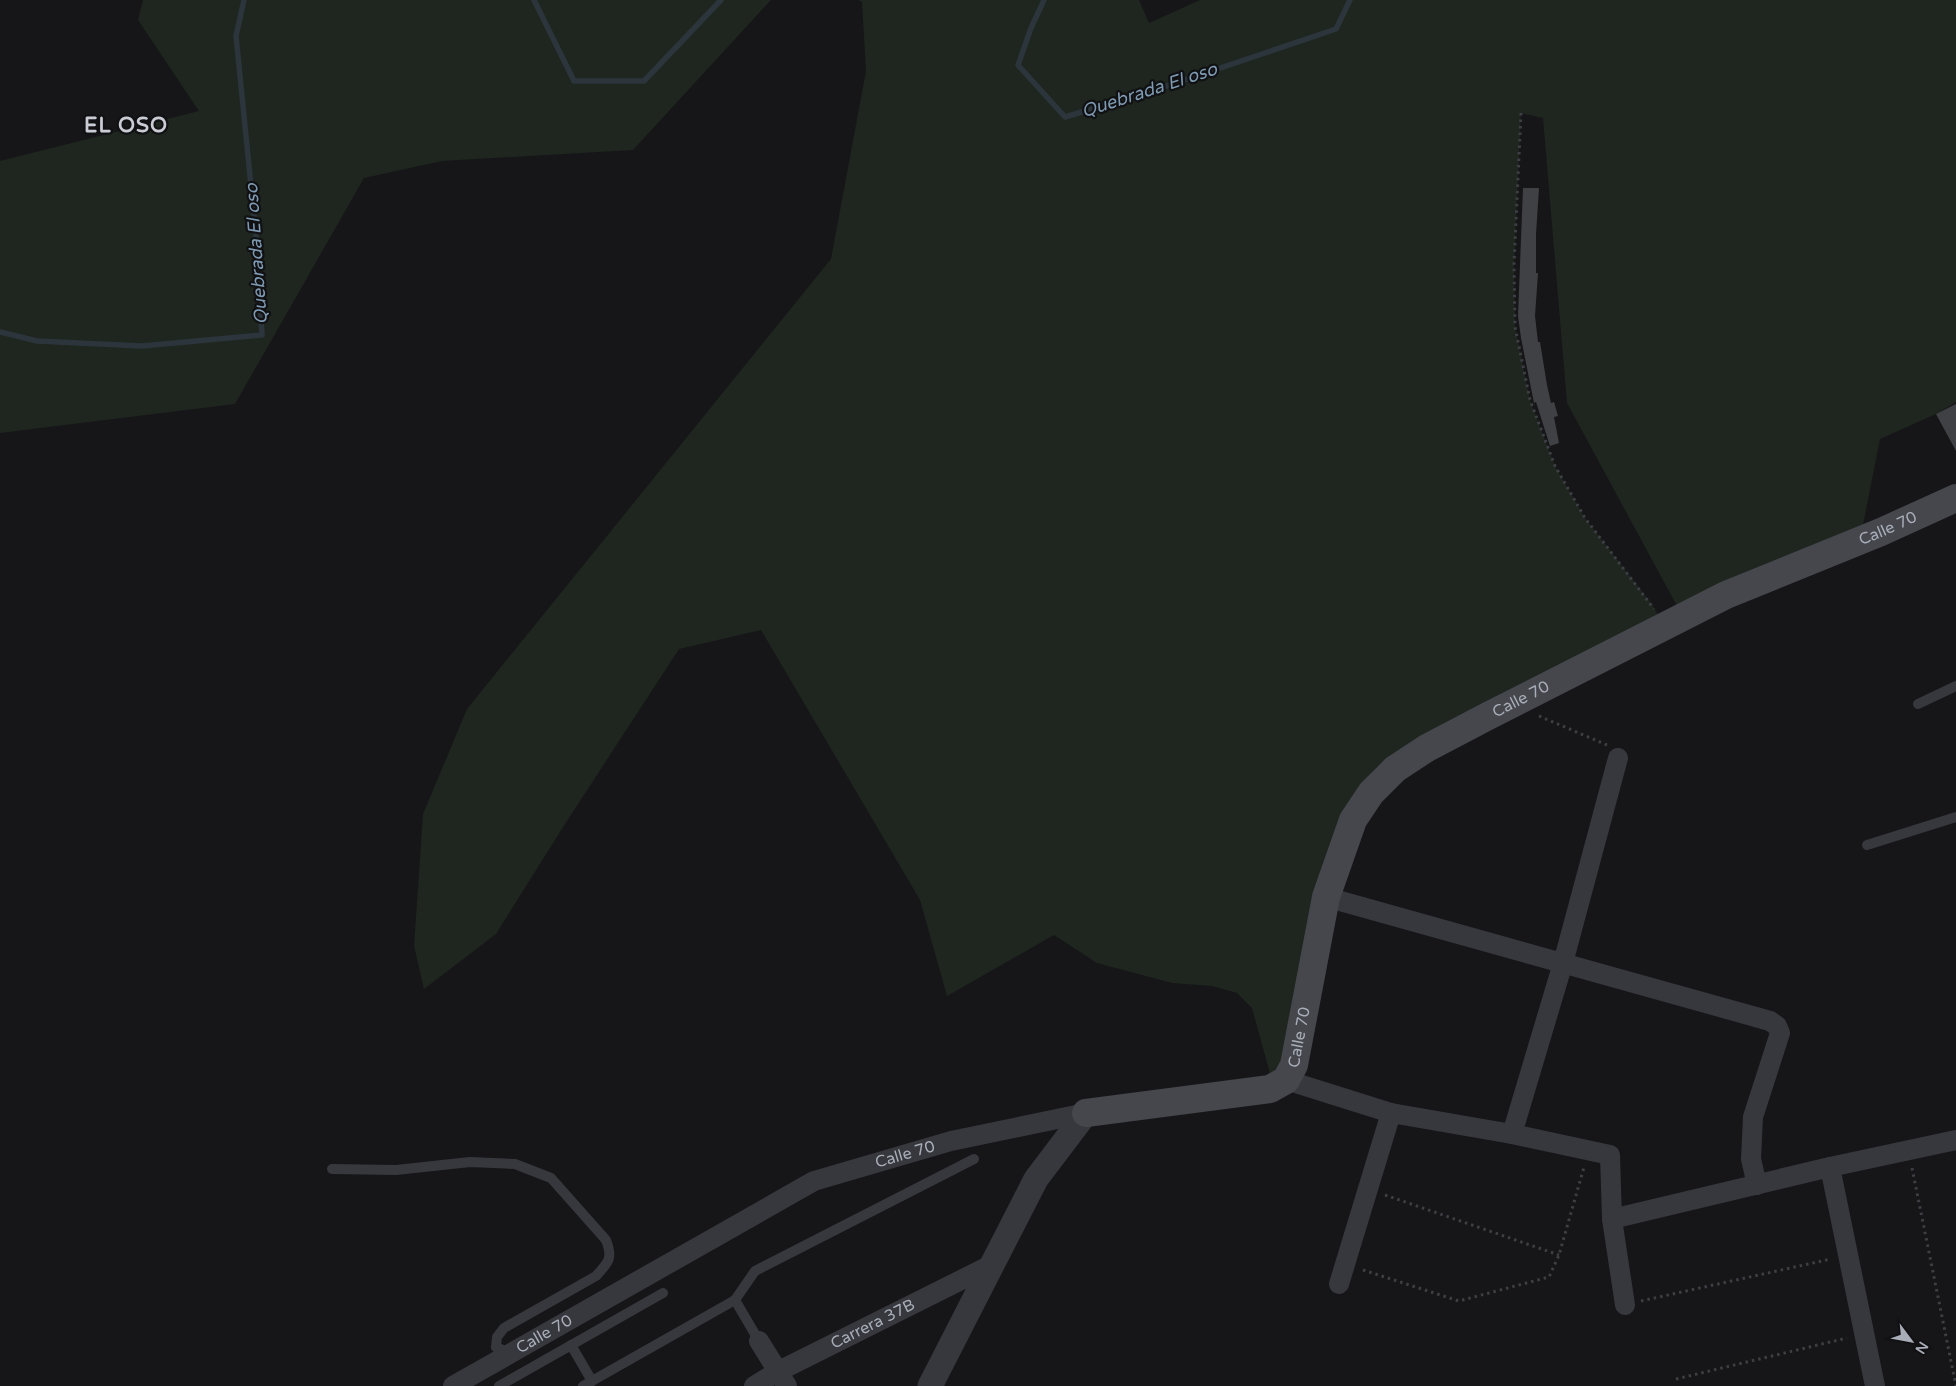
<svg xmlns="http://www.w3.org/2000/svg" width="1956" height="1386" font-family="'Varela Round',sans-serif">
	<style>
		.green { fill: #1e261f; fill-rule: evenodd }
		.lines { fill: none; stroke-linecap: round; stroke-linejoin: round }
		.stream { stroke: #2c353c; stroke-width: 5.5 }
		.building { fill: #404145 }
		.path { stroke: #3d3f44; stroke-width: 3; stroke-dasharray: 2.5 4; stroke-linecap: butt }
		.service { stroke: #37383d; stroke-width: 10 }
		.minor { stroke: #37383d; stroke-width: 20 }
		.tertiary { stroke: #37383d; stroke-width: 25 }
		.secondary { stroke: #45474d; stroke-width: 28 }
		.labels { text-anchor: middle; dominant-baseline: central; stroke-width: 4.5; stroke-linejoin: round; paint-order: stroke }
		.street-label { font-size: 16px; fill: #a8adb8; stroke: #111113 }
		.water-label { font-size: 18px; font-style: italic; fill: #7f9bb3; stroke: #111113 }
		.district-label { font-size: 21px; font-weight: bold; letter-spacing: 1px; fill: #c9ccd4; stroke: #111113 }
	</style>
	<rect width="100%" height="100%" fill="#161618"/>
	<g class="green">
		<path d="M 143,0 L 771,0 L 633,150 L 442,161 L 364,178 L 235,404 L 0,433 L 0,161 L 199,111 L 138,20 Z"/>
		<path d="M 858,0 L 1139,0 L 1149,23 L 1200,0 L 1956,0 L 1956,402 L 1936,414 L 1880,439 L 1860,540 L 1666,626 L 1371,793 L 1306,1002 L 1294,1065 L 1272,1081 L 1252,1008 L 1237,993 L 1212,986 L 1172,983 L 1097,963 L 1054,935 L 947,996 L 920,900 L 761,630 L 679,649 L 565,824 L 496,934 L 424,989 L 414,946 L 423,814 L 467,709 L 831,259 L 866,71 L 862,2 ZM 1521,113 L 1543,118 L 1567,403 L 1683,617 L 1665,626 L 1651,603 L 1585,518 L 1555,466 L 1530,400 L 1515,327 L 1514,264 Z"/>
	</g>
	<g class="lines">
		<g class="stream">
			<path d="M 534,0 L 574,81 L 644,81 L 721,0"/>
			<path d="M 1044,0 L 1031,28 L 1018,65 L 1065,117 L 1155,90 L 1336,29 L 1350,0"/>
			<path d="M 0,332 L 37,341 L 142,346 L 262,335 L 256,236 L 236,36 L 244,0"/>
		</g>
	</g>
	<g class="building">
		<path d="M 1523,188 L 1539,188 L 1536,234 L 1536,273 L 1538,273 L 1535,316 L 1538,342 L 1540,342 L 1547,385 L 1551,403 L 1554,402 L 1558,416 L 1554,417 L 1559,443 L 1550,446 L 1536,402 L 1534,403 L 1521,338 L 1518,316 Z"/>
		<path d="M 1956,404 L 1956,451 L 1936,414 Z"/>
	</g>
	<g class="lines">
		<g class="path">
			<path d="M 1521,113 L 1514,264 L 1515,327 L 1530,400 L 1555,466 L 1585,518 L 1654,609"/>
			<path d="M 1539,716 L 1607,745"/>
			<path d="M 1912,1168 L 1956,1386"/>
			<path d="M 1385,1195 L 1559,1255"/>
			<path d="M 1363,1270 L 1459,1301 L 1549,1277 L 1559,1255 L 1584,1167"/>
			<path d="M 1641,1301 L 1831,1259"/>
			<path d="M 1676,1379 L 1847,1338"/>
		</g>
		<g class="service">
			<path d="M 1918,704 L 1956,686"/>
			<path d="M 1867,845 L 1956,817"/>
			<path d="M 332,1169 L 396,1170 L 470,1162 L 515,1164 L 551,1178 L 606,1240 C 613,1258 609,1262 596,1276 L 504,1328 L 497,1337 L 496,1347 L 510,1353"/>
			<path d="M 735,1300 L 759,1341"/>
			<path d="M 571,1345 L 592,1381"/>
			<path d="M 499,1386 L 663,1293"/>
			<path d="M 583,1386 L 735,1300 L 755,1271 L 974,1159"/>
		</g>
		<g class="minor">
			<path d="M 1326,897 L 1770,1021 L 1777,1026 L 1780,1033 L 1753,1117 L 1751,1159 L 1757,1185"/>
			<path d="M 1286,1080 L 1391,1113 L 1512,1134 L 1610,1155 L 1612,1219 L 1625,1305"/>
			<path d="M 1512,1134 L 1563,963 L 1618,758"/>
			<path d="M 1830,1167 L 1875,1386"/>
			<path d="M 1612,1219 L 1830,1167 L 1956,1140"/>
			<path d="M 1339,1284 L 1391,1113"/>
			<path d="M 759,1341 L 787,1386"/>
			<path id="s1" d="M 453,1386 L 814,1181 L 951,1141 L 1086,1113"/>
			<path id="s2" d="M 754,1386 L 779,1371 L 993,1264"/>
		</g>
		<path class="tertiary" d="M 930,1386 L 1036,1179 L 1086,1113"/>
		<path class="secondary" id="s3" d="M 1086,1113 L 1270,1089 L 1286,1080 L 1294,1065 L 1326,897 L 1353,820 L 1371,793 L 1395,769 L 1427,748 L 1488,716 L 1726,595 L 1881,532 L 1956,498"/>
	</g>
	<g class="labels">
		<g class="street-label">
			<text stroke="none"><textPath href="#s3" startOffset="1089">Calle 70</textPath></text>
			<text stroke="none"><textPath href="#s3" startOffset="684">Calle 70</textPath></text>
			<text stroke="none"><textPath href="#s3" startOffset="249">Calle 70</textPath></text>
			<text stroke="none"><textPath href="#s1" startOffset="510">Calle 70</textPath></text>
			<text stroke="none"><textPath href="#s2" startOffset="134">Carrera 37B</textPath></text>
			<text stroke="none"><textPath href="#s1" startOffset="105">Calle 70</textPath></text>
		</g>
		<g class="water-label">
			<text transform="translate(1149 90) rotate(-18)">Quebrada El oso</text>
			<text transform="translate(256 254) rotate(-94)">Quebrada El oso</text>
		</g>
		<g class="district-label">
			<text x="126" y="125">EL OSO</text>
		</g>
	</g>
	<g transform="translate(1911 1341) rotate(122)" stroke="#111113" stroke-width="4" paint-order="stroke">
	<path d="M0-4L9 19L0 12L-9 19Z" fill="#a8adb8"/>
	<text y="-8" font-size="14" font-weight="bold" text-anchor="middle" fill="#a8adb8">N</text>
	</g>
</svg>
